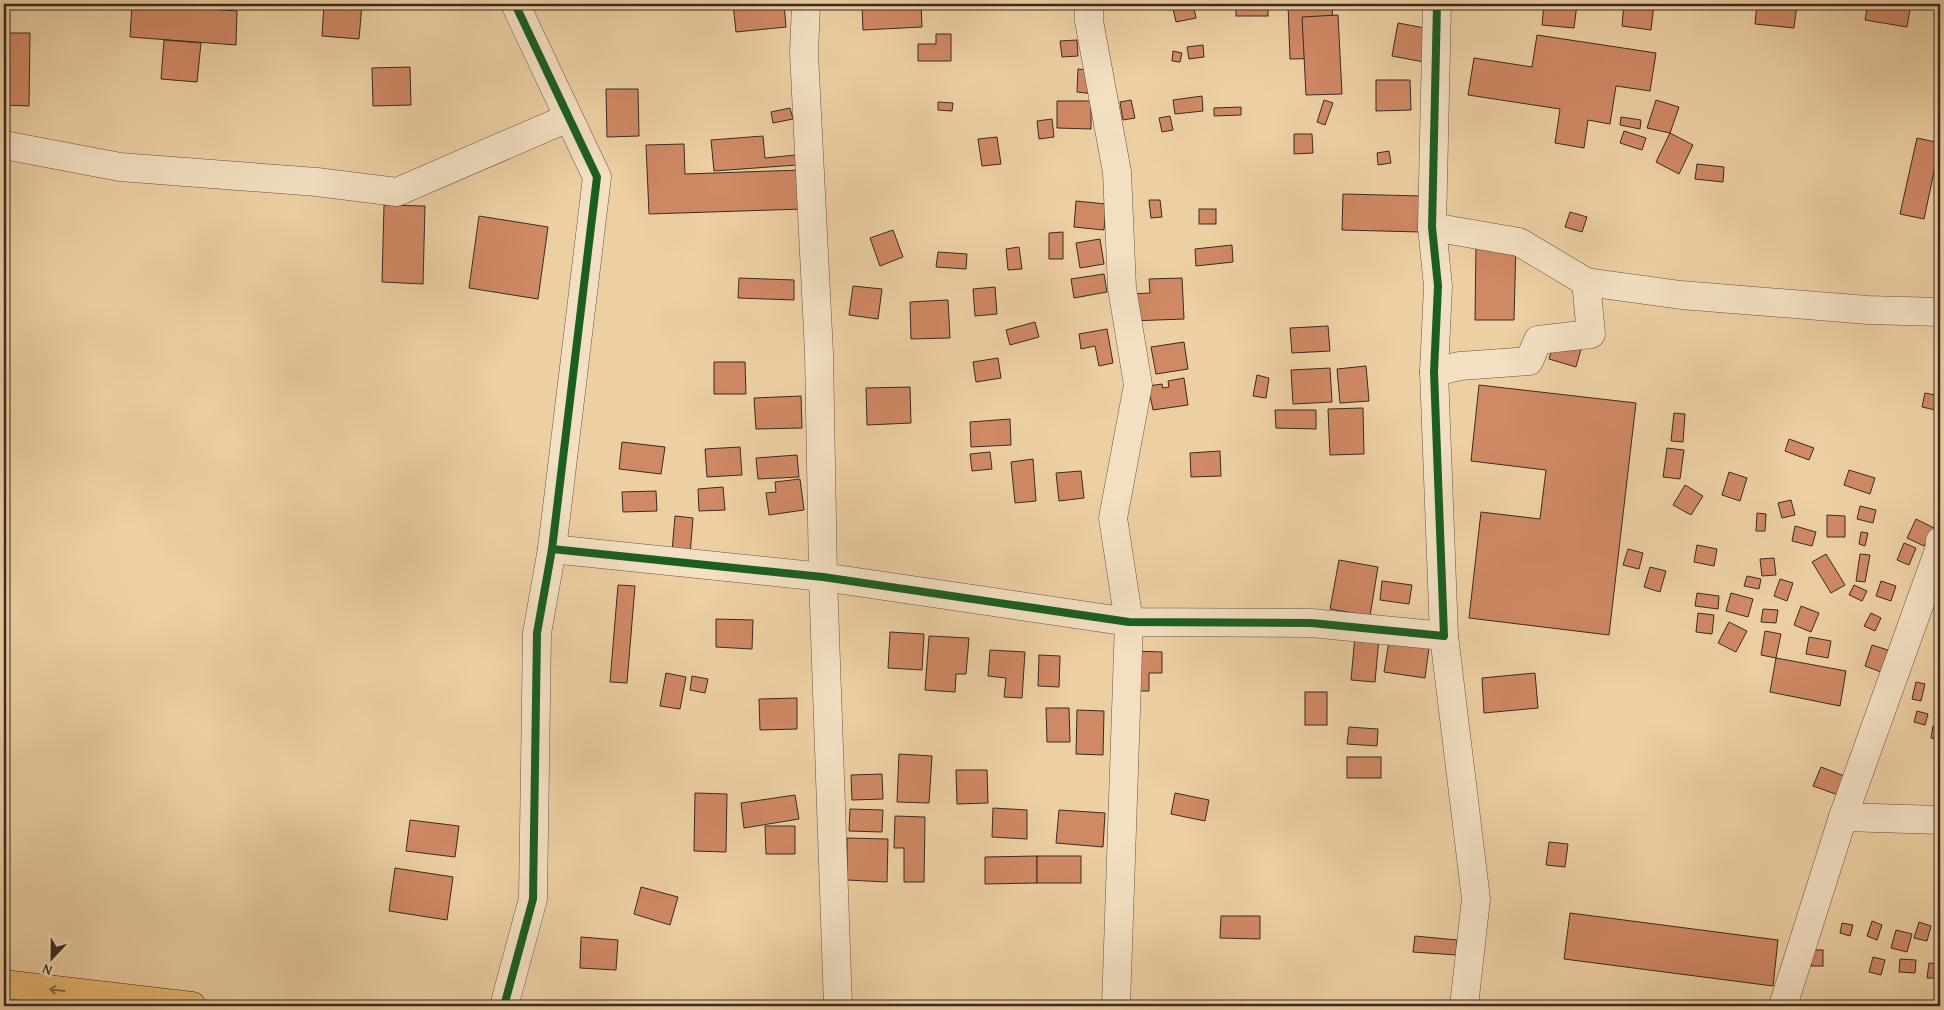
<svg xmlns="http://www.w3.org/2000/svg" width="1944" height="1010" font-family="'Gentium Book Plus',serif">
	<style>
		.building { fill: #d08965; stroke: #3a2a24 }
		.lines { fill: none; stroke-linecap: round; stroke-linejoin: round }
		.minor-casing { stroke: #675444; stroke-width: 29 }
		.trunk-casing { stroke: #3a2a24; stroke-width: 29 }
		.minor { stroke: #f3e0c3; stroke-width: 28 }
		.trunk { stroke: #e6b871; stroke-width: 28 }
		.cycleway-casing { stroke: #f3e0c3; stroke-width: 11 }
		.cycleway { stroke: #1b5e20; stroke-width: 8 }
		.oneway { stroke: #876a47 }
	</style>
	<rect width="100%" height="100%" fill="#edd0a2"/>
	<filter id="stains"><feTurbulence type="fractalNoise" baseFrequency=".004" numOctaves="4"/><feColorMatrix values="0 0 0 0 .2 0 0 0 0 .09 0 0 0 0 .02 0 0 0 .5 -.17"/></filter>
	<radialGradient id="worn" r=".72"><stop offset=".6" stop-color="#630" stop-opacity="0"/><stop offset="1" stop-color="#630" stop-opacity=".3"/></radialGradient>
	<g class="building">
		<path d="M 132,4 L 166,4 L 166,6 L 237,11 L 236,45 L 130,37 Z"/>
		<path d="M 324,4 L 362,4 L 359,39 L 322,36 Z"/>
		<path d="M 733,4 L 784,4 L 786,27 L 736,32 Z"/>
		<path d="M 921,4 L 922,27 L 863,30 L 862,6 Z"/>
		<path d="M 1172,4 L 1193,4 L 1196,18 L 1176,22 Z"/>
		<rect x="1236" y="4" width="32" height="12"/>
		<path d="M 1288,4 L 1332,4 L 1335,58 L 1290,59 Z"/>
		<path d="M 1544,4 L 1577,4 L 1574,28 L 1542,25 Z"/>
		<path d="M 1624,4 L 1654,4 L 1651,30 L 1622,26 Z"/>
		<path d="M 1757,4 L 1797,4 L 1794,28 L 1755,24 Z"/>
		<path d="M 1868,4 L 1911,4 L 1907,27 L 1865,20 Z"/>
		<path d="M 1338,15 L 1342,94 L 1306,95 L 1302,17 Z"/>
		<path d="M 1398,23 L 1430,29 L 1424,62 L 1392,56 Z"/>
		<path d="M 4,33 L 30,33 L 29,106 L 4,105 Z"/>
		<path d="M 936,34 L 951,34 L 951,61 L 918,61 L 918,44 L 936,44 Z"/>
		<path d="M 1537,35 L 1656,53 L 1650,91 L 1616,86 L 1610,124 L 1588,120 L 1584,148 L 1555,143 L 1560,109 L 1468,95 L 1474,58 L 1532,67 Z"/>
		<path d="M 164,40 L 201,43 L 197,82 L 161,79 Z"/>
		<path d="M 1077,40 L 1078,56 L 1062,57 L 1060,41 Z"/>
		<path d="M 1203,45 L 1204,57 L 1189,59 L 1187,47 Z"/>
		<path d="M 1173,51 L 1182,53 L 1180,62 L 1172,61 Z"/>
		<path d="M 410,67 L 411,105 L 373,106 L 372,68 Z"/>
		<path d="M 1078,69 L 1097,71 L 1095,94 L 1077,92 Z"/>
		<path d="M 1376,80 L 1410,80 L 1411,110 L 1376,111 Z"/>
		<path d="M 606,89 L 638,89 L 639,136 L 607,137 Z"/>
		<path d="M 1202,96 L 1203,111 L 1175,114 L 1173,100 Z"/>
		<path d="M 1131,100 L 1135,118 L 1123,120 L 1120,102 Z"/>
		<path d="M 1324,100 L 1333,103 L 1325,125 L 1317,122 Z"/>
		<path d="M 1656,100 L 1679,107 L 1670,133 L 1647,128 Z"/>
		<path d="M 1057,101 L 1091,101 L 1091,129 L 1057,128 Z"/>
		<path d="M 938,102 L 953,103 L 952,111 L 938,110 Z"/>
		<path d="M 1241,107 L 1241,115 L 1214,116 L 1214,108 Z"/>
		<path d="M 790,108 L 793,119 L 773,123 L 771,112 Z"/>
		<path d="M 1170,116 L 1173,130 L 1162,132 L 1159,118 Z"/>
		<path d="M 1621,117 L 1641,120 L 1640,129 L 1620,125 Z"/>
		<path d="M 1052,119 L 1054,137 L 1039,139 L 1037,121 Z"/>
		<path d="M 1624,131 L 1646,138 L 1642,150 L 1620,143 Z"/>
		<path d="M 1670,133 L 1693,145 L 1679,174 L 1656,162 Z"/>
		<path d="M 1294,134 L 1312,134 L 1313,153 L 1294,154 Z"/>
		<path d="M 763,136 L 765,158 L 796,155 L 797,165 L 714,171 L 711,140 Z"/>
		<path d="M 997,137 L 1001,164 L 982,166 L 978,139 Z"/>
		<path d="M 1917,138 L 1940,143 L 1924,219 L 1900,214 Z"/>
		<path d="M 684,144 L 685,174 L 802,170 L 803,209 L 649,214 L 646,145 Z"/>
		<path d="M 1389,151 L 1391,163 L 1378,165 L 1377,153 Z"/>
		<path d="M 1697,164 L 1724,167 L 1723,182 L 1695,179 Z"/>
		<path d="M 1343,194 L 1422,196 L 1421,232 L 1342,230 Z"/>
		<path d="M 1149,200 L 1160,200 L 1162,217 L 1151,218 Z"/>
		<path d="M 1076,201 L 1106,204 L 1104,230 L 1074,227 Z"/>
		<path d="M 384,205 L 425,206 L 423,284 L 382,282 Z"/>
		<rect x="1199" y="209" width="17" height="15"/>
		<path d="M 1570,212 L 1587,217 L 1582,232 L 1565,227 Z"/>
		<path d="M 479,216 L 548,227 L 538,299 L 469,288 Z"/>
		<path d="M 893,230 L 903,257 L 880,266 L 870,238 Z"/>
		<path d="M 1063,232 L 1063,259 L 1049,259 L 1049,233 Z"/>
		<path d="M 1100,239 L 1104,264 L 1080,268 L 1076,243 Z"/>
		<path d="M 1476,242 L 1516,243 L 1514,320 L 1475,320 Z"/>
		<path d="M 1232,245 L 1233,262 L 1196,266 L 1195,249 Z"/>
		<path d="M 1019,247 L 1022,269 L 1008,270 L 1006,249 Z"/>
		<path d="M 938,252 L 967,254 L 966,269 L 936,267 Z"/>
		<path d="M 1104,274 L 1107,292 L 1074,298 L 1071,279 Z"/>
		<path d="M 739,278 L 794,280 L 794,300 L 738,298 Z"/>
		<path d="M 1182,278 L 1184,319 L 1131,321 L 1131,294 L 1150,293 L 1149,279 Z"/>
		<path d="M 853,286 L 882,289 L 878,319 L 849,315 Z"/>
		<path d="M 995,287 L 997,314 L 975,316 L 973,289 Z"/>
		<path d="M 948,300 L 950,338 L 911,339 L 910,302 Z"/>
		<path d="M 1035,322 L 1039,337 L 1010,345 L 1006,330 Z"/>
		<path d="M 1328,326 L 1330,351 L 1292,353 L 1290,328 Z"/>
		<path d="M 1107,329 L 1113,363 L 1099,366 L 1095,346 L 1081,349 L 1079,334 Z"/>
		<path d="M 1184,342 L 1188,369 L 1156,374 L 1151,347 Z"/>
		<path d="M 1554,342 L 1581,349 L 1576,367 L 1549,359 Z"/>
		<path d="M 998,358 L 1001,378 L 976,382 L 973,362 Z"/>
		<path d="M 714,362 L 745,362 L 746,394 L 714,394 Z"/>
		<path d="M 1366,366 L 1369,401 L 1340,403 L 1337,369 Z"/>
		<path d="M 1330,368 L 1332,402 L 1293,404 L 1291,370 Z"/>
		<path d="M 1257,375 L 1269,378 L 1266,398 L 1253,396 Z"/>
		<path d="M 1184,378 L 1188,405 L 1153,410 L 1148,386 L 1162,384 L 1163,388 L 1169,387 L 1168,381 Z"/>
		<path d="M 1479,385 L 1636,403 L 1609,635 L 1469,618 L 1481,512 L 1540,519 L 1546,470 L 1471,461 Z"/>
		<path d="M 910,387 L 911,423 L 867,425 L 866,388 Z"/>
		<path d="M 1925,393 L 1940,396 L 1940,411 L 1922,407 Z"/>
		<path d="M 801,396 L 802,428 L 756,429 L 754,398 Z"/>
		<path d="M 1363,408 L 1364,454 L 1330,455 L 1328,409 Z"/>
		<path d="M 1275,410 L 1316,410 L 1316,429 L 1276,428 Z"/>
		<path d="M 1674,413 L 1685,414 L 1683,442 L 1671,441 Z"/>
		<path d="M 1010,419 L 1011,445 L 971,447 L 970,422 Z"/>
		<path d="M 1789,439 L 1814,448 L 1809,460 L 1785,451 Z"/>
		<path d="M 622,442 L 665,447 L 661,474 L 619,469 Z"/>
		<path d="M 740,447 L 742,475 L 707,477 L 705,449 Z"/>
		<path d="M 1667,448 L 1684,450 L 1680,479 L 1663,477 Z"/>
		<path d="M 1220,451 L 1221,476 L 1191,477 L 1190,453 Z"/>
		<path d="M 990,452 L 992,469 L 972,471 L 970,454 Z"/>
		<path d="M 797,455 L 799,477 L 758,479 L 756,458 Z"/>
		<path d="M 1033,459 L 1036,501 L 1015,503 L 1011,462 Z"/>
		<path d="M 1849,470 L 1875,478 L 1870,494 L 1844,485 Z"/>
		<path d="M 1081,471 L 1084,498 L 1059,501 L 1056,473 Z"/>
		<path d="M 1729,472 L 1747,478 L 1740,501 L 1722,495 Z"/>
		<path d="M 800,479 L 804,510 L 769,515 L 766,493 L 776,492 L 775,482 Z"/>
		<path d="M 1685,485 L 1703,496 L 1691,515 L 1673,505 Z"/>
		<path d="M 723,487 L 725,510 L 699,511 L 698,489 Z"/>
		<path d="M 656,491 L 657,511 L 623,512 L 622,492 Z"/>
		<path d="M 1791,500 L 1795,515 L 1782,518 L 1778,503 Z"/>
		<path d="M 1860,506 L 1876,510 L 1873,523 L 1857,519 Z"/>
		<path d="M 1757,513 L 1766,514 L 1765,531 L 1756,531 Z"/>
		<path d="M 1827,515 L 1845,516 L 1845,537 L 1827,537 Z"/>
		<path d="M 675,516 L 693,518 L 690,555 L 672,552 Z"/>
		<path d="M 1916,519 L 1934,528 L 1924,546 L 1907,538 Z"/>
		<path d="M 1795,526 L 1816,532 L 1812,546 L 1792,541 Z"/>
		<path d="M 1861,532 L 1868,533 L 1865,546 L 1859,544 Z"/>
		<path d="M 1904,543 L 1916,548 L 1909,565 L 1897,560 Z"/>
		<path d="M 1697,545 L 1717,549 L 1714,566 L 1694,562 Z"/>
		<path d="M 1628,549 L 1643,553 L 1639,569 L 1623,565 Z"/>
		<path d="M 1826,554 L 1845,585 L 1831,593 L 1812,562 Z"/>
		<path d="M 1860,554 L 1870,555 L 1865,582 L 1856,581 Z"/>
		<path d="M 1774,558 L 1776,575 L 1762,576 L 1760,559 Z"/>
		<path d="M 1339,560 L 1378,567 L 1370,616 L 1330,609 Z"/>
		<path d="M 1650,567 L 1666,571 L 1660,592 L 1644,587 Z"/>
		<path d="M 1747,576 L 1761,579 L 1759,589 L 1744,586 Z"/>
		<path d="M 1780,579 L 1793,583 L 1787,601 L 1774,596 Z"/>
		<path d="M 1382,581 L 1412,585 L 1409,604 L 1380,600 Z"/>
		<path d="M 1881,581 L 1896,586 L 1891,601 L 1876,596 Z"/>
		<path d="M 618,585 L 635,586 L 627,683 L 610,682 Z"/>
		<path d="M 1854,585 L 1867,591 L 1862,601 L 1849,595 Z"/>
		<path d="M 1697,593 L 1719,596 L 1718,609 L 1695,606 Z"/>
		<path d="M 1731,593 L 1753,599 L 1748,617 L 1726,611 Z"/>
		<path d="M 1801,606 L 1819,613 L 1811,632 L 1794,625 Z"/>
		<path d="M 1763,609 L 1778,610 L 1776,623 L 1761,622 Z"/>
		<path d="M 1698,613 L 1714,615 L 1712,634 L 1696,632 Z"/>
		<path d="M 1871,613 L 1881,618 L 1875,631 L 1864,626 Z"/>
		<path d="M 716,619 L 753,620 L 752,649 L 716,647 Z"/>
		<path d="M 1729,622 L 1747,631 L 1736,652 L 1718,643 Z"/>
		<path d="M 1765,631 L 1781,634 L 1776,658 L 1761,655 Z"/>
		<path d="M 890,632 L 924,634 L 922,670 L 888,668 Z"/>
		<path d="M 929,636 L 969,638 L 966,674 L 956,674 L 955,692 L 925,690 Z"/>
		<path d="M 1355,636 L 1379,638 L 1375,682 L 1351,680 Z"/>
		<path d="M 1809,637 L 1831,641 L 1828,658 L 1806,654 Z"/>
		<path d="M 1389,641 L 1429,647 L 1425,678 L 1384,672 Z"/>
		<path d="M 1872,645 L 1888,650 L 1881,672 L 1865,666 Z"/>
		<path d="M 990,650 L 1025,652 L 1022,698 L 1004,697 L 1006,678 L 988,676 Z"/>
		<path d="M 1133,651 L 1162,652 L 1162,673 L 1149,673 L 1149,691 L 1134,691 Z"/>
		<path d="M 1039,655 L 1060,656 L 1059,687 L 1038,686 Z"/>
		<path d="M 1776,658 L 1846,671 L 1840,706 L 1770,692 Z"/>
		<path d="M 666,673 L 686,677 L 680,709 L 660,706 Z"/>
		<path d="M 1535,673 L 1538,708 L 1484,713 L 1482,678 Z"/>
		<path d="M 692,676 L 708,679 L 705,693 L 690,690 Z"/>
		<path d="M 1916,682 L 1925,684 L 1921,701 L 1912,699 Z"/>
		<rect x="1305" y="692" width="22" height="33"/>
		<path d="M 797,698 L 797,729 L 760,730 L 759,699 Z"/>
		<path d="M 1046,708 L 1069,708 L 1070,742 L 1047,742 Z"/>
		<path d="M 1077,710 L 1104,711 L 1103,755 L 1076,754 Z"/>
		<path d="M 1917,711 L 1928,714 L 1925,725 L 1914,722 Z"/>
		<path d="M 1933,726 L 1940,727 L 1940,740 L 1931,738 Z"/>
		<path d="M 1349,727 L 1378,729 L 1377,746 L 1347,744 Z"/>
		<path d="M 899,754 L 932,756 L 929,803 L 897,802 Z"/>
		<rect x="1347" y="757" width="34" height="21"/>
		<path d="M 1821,767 L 1852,779 L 1844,797 L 1813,786 Z"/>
		<path d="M 956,770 L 987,770 L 988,803 L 957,804 Z"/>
		<path d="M 882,774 L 883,799 L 852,800 L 851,775 Z"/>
		<path d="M 695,793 L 727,794 L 726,852 L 694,851 Z"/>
		<path d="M 1175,793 L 1209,800 L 1205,821 L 1171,814 Z"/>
		<path d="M 795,795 L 799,819 L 744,828 L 741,803 Z"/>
		<path d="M 993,808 L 1027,810 L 1027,839 L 992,837 Z"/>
		<path d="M 850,809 L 883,810 L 882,832 L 849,831 Z"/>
		<path d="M 1059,810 L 1105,813 L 1103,847 L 1056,843 Z"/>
		<path d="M 895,816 L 925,817 L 924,882 L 904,882 L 904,848 L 894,848 Z"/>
		<path d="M 410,820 L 459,826 L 455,857 L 406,851 Z"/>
		<path d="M 765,826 L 795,826 L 795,854 L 766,854 Z"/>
		<path d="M 847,838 L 888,839 L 887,882 L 847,880 Z"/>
		<path d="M 1549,842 L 1568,844 L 1565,867 L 1546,865 Z"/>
		<path d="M 1037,856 L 1037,883 L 985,884 L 985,857 Z"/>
		<rect x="1037" y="856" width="44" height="27"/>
		<path d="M 395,868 L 453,877 L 447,920 L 389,911 Z"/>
		<path d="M 641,887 L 678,897 L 670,925 L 634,914 Z"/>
		<path d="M 1570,913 L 1778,940 L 1773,986 L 1564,959 Z"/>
		<path d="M 1221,916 L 1260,916 L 1260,939 L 1220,938 Z"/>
		<path d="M 1872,921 L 1882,925 L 1877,940 L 1867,936 Z"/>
		<path d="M 1919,922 L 1931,926 L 1927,941 L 1914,938 Z"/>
		<path d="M 1842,923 L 1853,925 L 1850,936 L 1840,933 Z"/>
		<path d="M 1896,930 L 1912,934 L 1907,952 L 1891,948 Z"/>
		<path d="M 1415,936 L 1457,940 L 1456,955 L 1413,952 Z"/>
		<path d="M 581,937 L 618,940 L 616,970 L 580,968 Z"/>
		<rect x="1811" y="950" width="12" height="16"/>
		<path d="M 1873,957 L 1885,960 L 1881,975 L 1869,972 Z"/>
		<path d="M 1900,959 L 1916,960 L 1915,973 L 1899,972 Z"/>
		<path d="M 1929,963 L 1940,964 L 1940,978 L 1927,978 Z"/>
	</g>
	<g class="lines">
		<defs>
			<g id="minor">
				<path d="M 806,4 L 804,53 L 819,353 L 823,577 L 838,1006"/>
				<path d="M 1089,4 L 1089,21 L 1117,172 L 1122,288 L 1138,385 L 1113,518 L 1129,622 L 1116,1006"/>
				<path d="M 4,145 L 120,167 L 317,182 L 397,192 L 568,118"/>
				<path d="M 1432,227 L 1519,242 L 1586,282"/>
				<path d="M 1434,372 L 1460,366 L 1529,361 L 1538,340 L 1591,334 L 1586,282 L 1681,295 L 1868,310 L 1940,312"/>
				<path d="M 1940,541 L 1939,550 L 1843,817 L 1940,820"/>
				<path d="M 552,549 L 823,577 L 1129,622 L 1311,623 L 1444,636 L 1434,372 L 1438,286 L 1432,227 L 1437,4"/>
				<path d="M 1444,636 L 1476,899 L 1464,1006"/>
				<path d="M 504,1006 L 533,899 L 537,633 L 552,549 L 597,177 L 515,4"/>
				<path d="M 1783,1006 L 1843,817"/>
			</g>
			<path id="trunk" d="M 4,984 L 192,1006"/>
		</defs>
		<use href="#minor" class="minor-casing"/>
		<use href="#trunk" class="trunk-casing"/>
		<use href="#minor" class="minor"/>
		<use href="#trunk" class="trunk"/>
		<defs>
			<g id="cycleway">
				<path d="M 552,549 L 823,577 L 1129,622 L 1311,623 L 1444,636 L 1434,372 L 1438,286 L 1432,227 L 1437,4"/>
				<path d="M 504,1006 L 533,899 L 537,633 L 552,549 L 597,177 L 515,4"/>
			</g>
		</defs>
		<use href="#cycleway" class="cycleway-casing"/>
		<use href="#cycleway" class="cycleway"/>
	</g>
	<defs><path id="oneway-shaft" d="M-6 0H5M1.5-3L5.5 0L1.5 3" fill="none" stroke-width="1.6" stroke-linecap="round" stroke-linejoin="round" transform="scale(1.25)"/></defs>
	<use class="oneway" href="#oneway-shaft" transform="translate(57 990) rotate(-173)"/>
	<rect width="1944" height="1010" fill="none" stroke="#edd0a2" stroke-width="20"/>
	<rect x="5" y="5" width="1934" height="1000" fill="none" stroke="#3a2a24" stroke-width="2.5"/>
	<rect x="10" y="10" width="1924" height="990" fill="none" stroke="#3a2a24"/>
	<g transform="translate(52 958) rotate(202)" stroke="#f3e0c3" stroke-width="4" paint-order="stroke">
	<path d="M0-4L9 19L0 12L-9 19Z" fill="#3a2a24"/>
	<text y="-8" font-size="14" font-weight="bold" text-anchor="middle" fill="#3a2a24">N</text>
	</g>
	<rect width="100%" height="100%" filter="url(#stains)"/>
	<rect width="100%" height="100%" fill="url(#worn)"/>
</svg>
